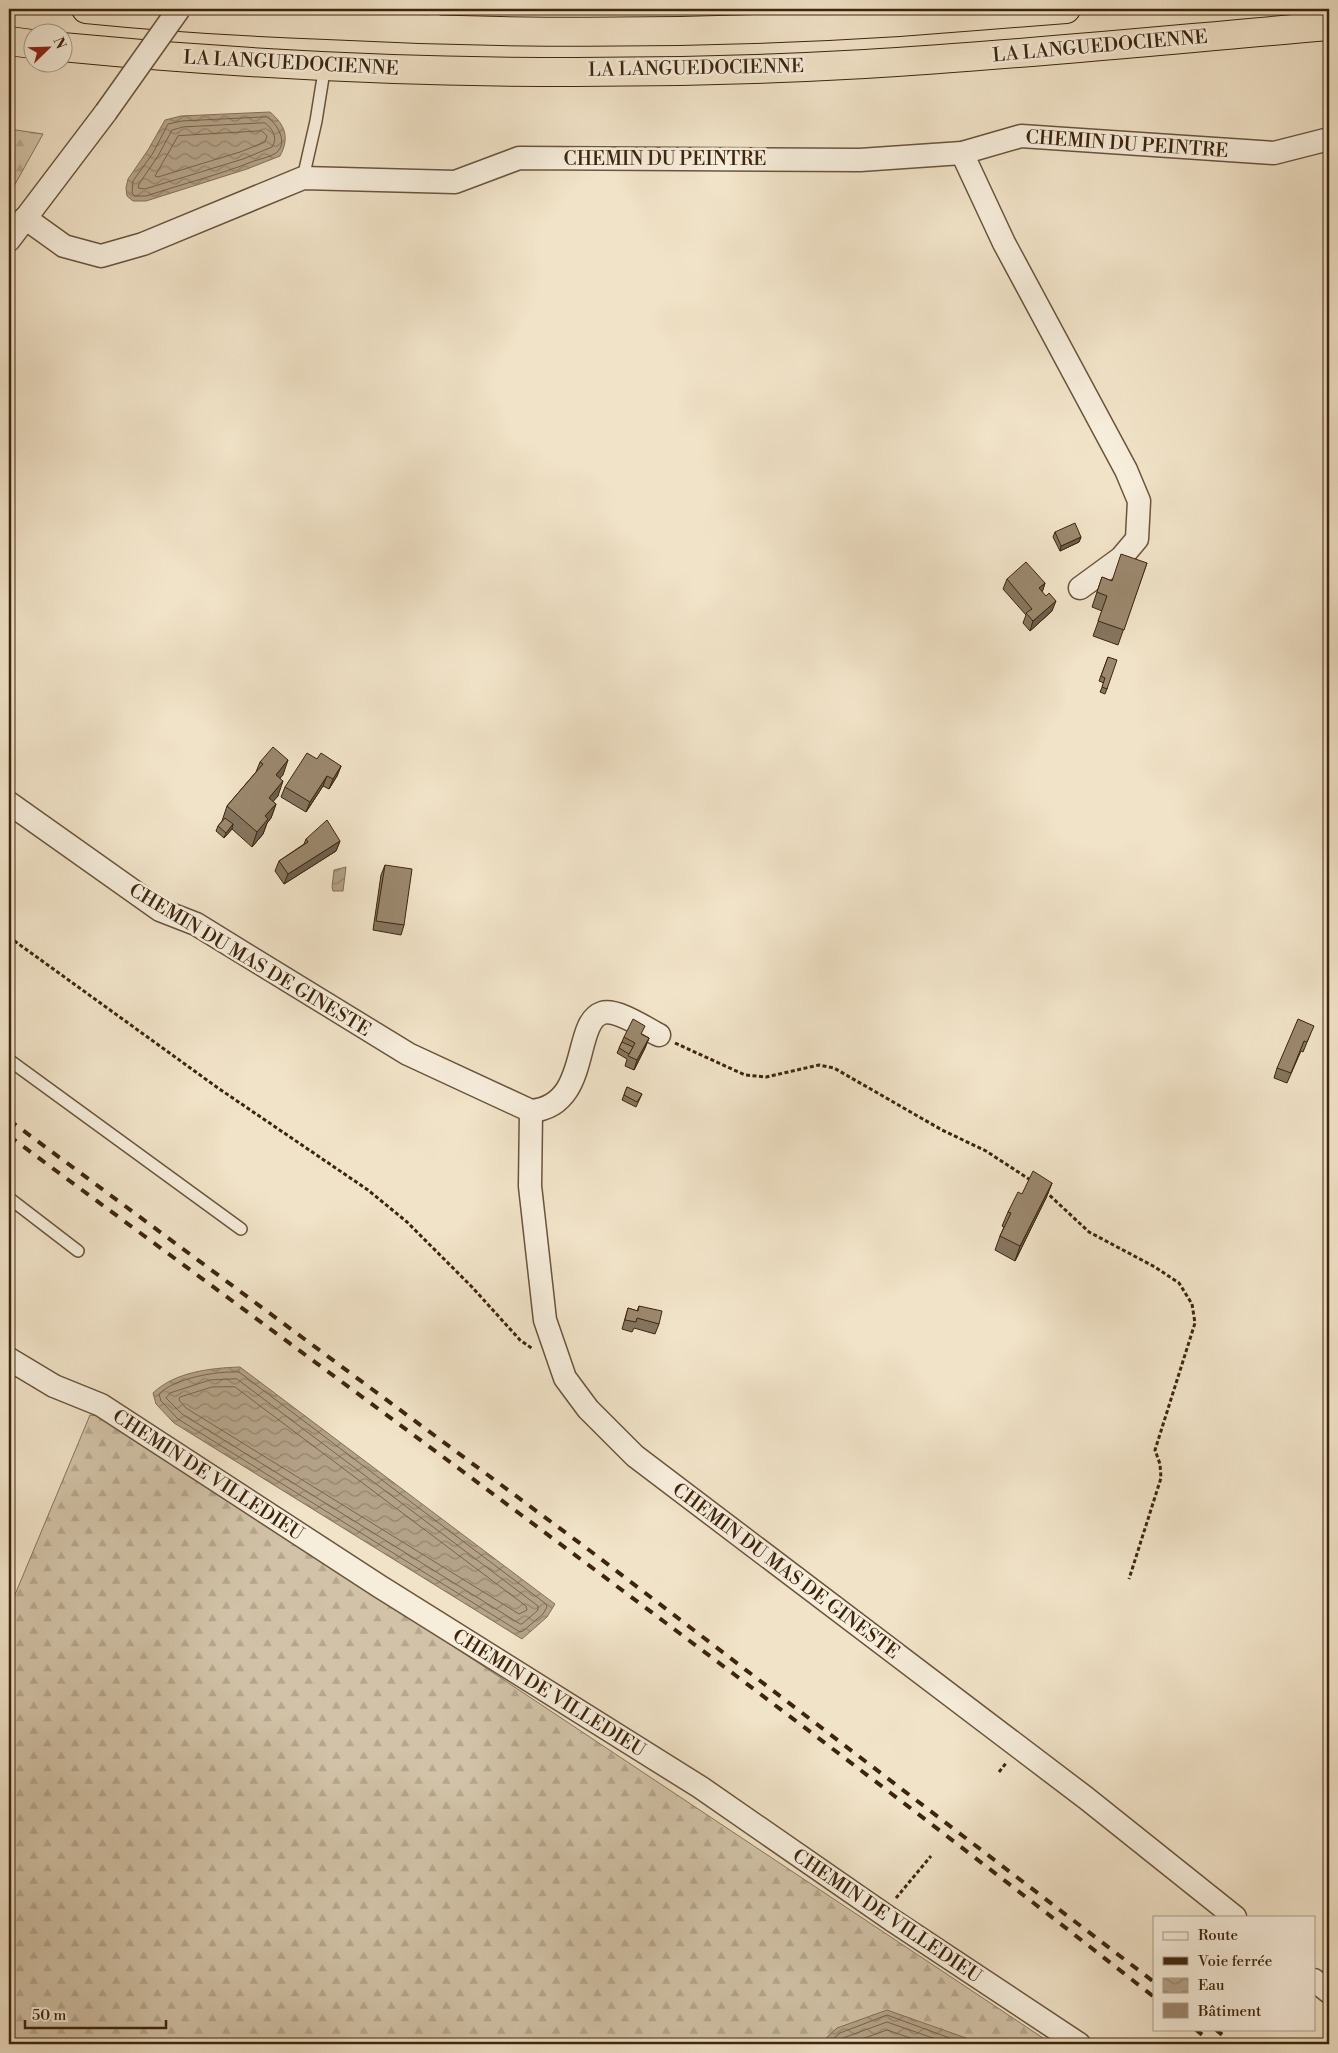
<svg xmlns="http://www.w3.org/2000/svg" width="1338" height="2053" font-family="'Libre Bodoni',serif">
	<style>
		.forest { fill: url(#forest-firs); stroke: #88745a }
		.water { fill: url(#water-waves); stroke: #847057 }
		.lines { fill: none; stroke-linecap: round; stroke-linejoin: round }
		.shore { stroke: #78644a; stroke-width: 1 }
		.lane-casing { stroke: #6a543c; stroke-width: 14 }
		.street-casing { stroke: #6a543c; stroke-width: 25 }
		.highway-casing { stroke: #3d250d; stroke-width: 30 }
		.path { stroke: #3d250d; stroke-width: 3; stroke-dasharray: 4 2.5; stroke-linecap: butt }
		.lane { stroke: #f6eddb; stroke-width: 11 }
		.street { stroke: #f6eddb; stroke-width: 22 }
		.highway { stroke: #f1e3c8; stroke-width: 28 }
		.rail { stroke: #3d250d; stroke-width: 4; stroke-dasharray: 9 9; stroke-linecap: butt }
		.street-bridge-casing { stroke: #6a543c; stroke-width: 25; stroke-linecap: butt }
		.street-bridge { stroke: #f6eddb; stroke-width: 22 }
		.wall { fill: #85755f; stroke: #3d250d }
		.shaded-wall { fill: #6c5f4d; stroke: #3d250d }
		.building { fill: #9b886e; stroke: #3d250d }
		.labels { text-anchor: middle; dominant-baseline: central; stroke-width: 5; stroke-linejoin: round; paint-order: stroke }
		.street-label { font-size: 19px; fill: #3d250d; stroke: #f6eddb }
	</style>
	<defs>
		<pattern id="forest-firs" width="22" height="20" patternUnits="userSpaceOnUse" patternTransform="scale(1.25)"><rect width="22" height="20" fill="#d2c3a8"/><path d="M5 1l3.5 6h-7zM16 11l3.5 6h-7z" fill="#b5a78f"/></pattern>
		<pattern id="water-waves" width="16" height="10" patternUnits="userSpaceOnUse" patternTransform="scale(1.25)"><rect width="16" height="10" fill="#b4a288"/><path d="M0 5q4-4 8 0t8 0" fill="none" stroke="#94846e"/></pattern>
	</defs>
	<rect width="100%" height="100%" fill="#f1e3c8"/>
	<filter id="stains"><feTurbulence type="fractalNoise" baseFrequency=".004" numOctaves="4"/><feColorMatrix values="0 0 0 0 .2 0 0 0 0 .09 0 0 0 0 .02 0 0 0 .5 -.17"/></filter>
	<radialGradient id="worn" r=".72"><stop offset=".6" stop-color="#630" stop-opacity="0"/><stop offset="1" stop-color="#630" stop-opacity=".3"/></radialGradient>
	<g class="forest">
		<path d="M 9,129 L 43,134 L 9,195 Z"/>
		<path d="M 90,1415 L 108,1417 L 1052,2044 L 975,2044 L 966,2038 L 837,2028 L 820,2044 L 9,2044 L 9,1609 Z"/>
	</g>
	<g class="water">
		<path d="M 270,112 C 285,125 290,137 280,156 L 247,169 L 146,201 L 133,201 L 127,196 L 126,188 L 128,179 L 148,150 L 165,120 L 181,116 Z"/>
		<path d="M 346,867 L 343,891 L 333,891 L 332,887 L 334,870 Z"/>
		<path d="M 240,1367 L 555,1604 L 547,1617 L 522,1639 L 174,1423 L 156,1404 L 153,1393 C 175,1372 210,1368 240,1367 Z"/>
		<path d="M 887,2010 L 966,2038 L 975,2044 L 820,2044 L 837,2028 Z"/>
	</g>
	<g class="lines">
		<g class="shore">
			<path d="M 267,117 C 277,123 289,143 276,153 C 270,157 260,159 254,161 C 219,175 182,184 146,196 L 135,196 L 132,193 L 133,181 L 153,153 L 168,124 L 182,121 Z"/>
			<path d="M 265,123 C 273,129 278,138 272,147 L 243,159 L 145,189 L 138,188 L 139,184 L 158,156 L 172,130 L 183,127 Z"/>
			<path d="M 262,131 L 267,136 L 265,142 L 240,152 L 158,177 L 155,176 L 178,136 Z"/>
			<path d="M 239,1372 L 546,1604 L 547,1607 L 543,1614 L 523,1631 L 520,1632 L 178,1419 L 161,1401 L 159,1394 C 175,1378 216,1371 239,1372 Z"/>
			<path d="M 237,1379 L 538,1606 L 538,1610 L 522,1624 L 520,1624 L 182,1414 L 166,1398 L 170,1393 L 210,1380 Z"/>
			<path d="M 235,1387 L 526,1606 L 527,1610 L 519,1614 L 186,1408 L 179,1400 L 180,1397 L 212,1387 Z"/>
			<path d="M 827,2044 L 840,2033 L 887,2015 L 966,2044"/>
			<path d="M 836,2044 L 843,2038 L 887,2022 L 950,2044"/>
			<path d="M 848,2044 L 887,2030 L 928,2044"/>
		</g>
		<defs>
			<g id="lane">
				<path d="M 434,30 L 434,9"/>
				<path d="M 303,178 L 316,121 L 325,65"/>
				<path d="M 9,1060 L 241,1229"/>
				<path d="M 9,1198 L 78,1251"/>
			</g>
			<g id="street">
				<path d="M 962,153 L 1004,243 L 1126,470 L 1139,501 L 1137,539 L 1121,558 L 1080,588"/>
				<path d="M 25,218 L 64,246 L 101,256 L 143,244 L 303,178 L 455,182 L 519,158 L 860,160 L 962,153 L 1021,136 L 1274,153 L 1329,139"/>
				<path d="M 9,240 L 106,112"/>
				<path d="M 9,803 L 160,910 L 196,924 L 408,1054 L 531,1111 C 591,1106 572,1023 602,1013 C 616,1008 647,1029 659,1035"/>
				<path d="M 531,1111 L 530,1186 L 545,1320 L 565,1378 L 588,1409 L 635,1456 L 1086,1798 L 1235,1917"/>
				<path d="M 9,1359 L 54,1386 L 101,1405 L 379,1586 L 700,1787 L 892,1920 L 1079,2044"/>
				<path d="M 1314,1980 L 1329,1992"/>
			</g>
			<g id="highway">
				<path d="M 86,9 C 166,17 246,22 327,25 C 517,35 709,34 899,22 C 955,18 1010,13 1066,9"/>
				<path d="M 9,41 L 32,44"/>
				<path d="M 62,47 C 329,73 598,79 865,64 C 1020,55 1175,39 1329,26"/>
			</g>
		</defs>
		<use href="#lane" class="lane-casing"/>
		<use href="#street" class="street-casing"/>
		<use href="#highway" class="highway-casing"/>
		<g class="path">
			<path d="M 9,937 L 218,1088 L 368,1190 L 407,1222 L 472,1287 L 520,1340 L 533,1349"/>
			<path d="M 675,1043 L 745,1075 L 766,1077 L 819,1065 L 834,1068 L 942,1130 L 986,1151 L 1032,1181"/>
			<path d="M 1045,1191 L 1089,1232 L 1155,1267 L 1179,1283 L 1192,1304 L 1195,1323 L 1155,1450 L 1160,1464 L 1161,1478 L 1129,1579"/>
			<path d="M 999,1772 L 1007,1762"/>
			<path d="M 896,1898 L 931,1856"/>
		</g>
		<use href="#lane" class="lane"/>
		<use href="#street" class="street"/>
		<use href="#highway" class="highway"/>
		<g class="rail">
			<path d="M 9,1120 L 589,1550 L 1154,1982"/>
			<path d="M 9,1136 C 393,1420 779,1702 1154,1997"/>
			<path d="M 1195,2029 L 1214,2044"/>
			<path d="M 1215,2029 L 1234,2044"/>
		</g>
		<defs>
			<path id="street-bridge" d="M 106,112 L 179,9"/>
		</defs>
		<use href="#street-bridge" class="street-bridge-casing"/>
		<use href="#street-bridge" class="street-bridge"/>
	</g>
	<g class="wall">
		<path d="M 1055,532 L 1081,537 L 1079,542 L 1060,551 L 1053,537 Z"/>
		<path d="M 1147,563 L 1118,645 L 1093,636 L 1102,611 L 1092,607 L 1102,577 L 1112,581 Z"/>
		<path d="M 1007,579 L 1045,583 L 1042,592 L 1052,611 L 1030,631 L 1023,623 L 1026,615 L 1003,589 Z"/>
		<path d="M 1108,657 L 1107,689 L 1105,694 L 1100,692 L 1104,683 L 1099,681 Z"/>
		<path d="M 317,759 L 341,766 L 337,776 L 329,789 L 323,786 L 306,812 L 281,797 L 285,787 Z"/>
		<path d="M 260,762 L 283,775 L 280,778 L 278,796 L 273,801 L 276,804 L 271,818 L 267,823 L 263,834 L 252,847 L 232,829 L 224,838 L 216,831 L 218,826 L 222,821 L 227,806 L 256,772 Z"/>
		<path d="M 306,839 L 340,841 L 336,851 L 284,884 L 275,871 L 279,861 L 304,844 Z"/>
		<path d="M 385,865 L 404,925 L 401,935 L 373,930 L 381,875 Z"/>
		<path d="M 642,1034 L 649,1038 L 645,1048 L 634,1070 L 625,1066 L 627,1059 L 617,1053 L 624,1037 Z"/>
		<path d="M 1310,1035 L 1303,1052 L 1301,1051 L 1287,1083 L 1274,1078 L 1277,1068 Z"/>
		<path d="M 627,1087 L 642,1094 L 636,1107 L 622,1100 Z"/>
		<path d="M 1052,1183 L 1046,1198 L 1015,1261 L 995,1250 L 1000,1236 L 1004,1227 L 1002,1226 L 1008,1212 L 1022,1194 Z"/>
		<path d="M 639,1306 L 659,1324 L 655,1334 L 634,1328 L 632,1332 L 622,1329 L 628,1308 L 637,1311 Z"/>
	</g>
	<g class="shaded-wall">
		<path d="M 1081,537 L 1079,542 L 1060,551 L 1061,546 Z"/>
		<path d="M 1045,583 L 1042,593 L 1039,588 Z"/>
		<path d="M 1056,601 L 1052,611 L 1030,631 L 1033,621 Z"/>
		<path d="M 288,760 L 283,775 L 270,789 L 276,775 Z"/>
		<path d="M 341,766 L 337,776 L 329,789 L 333,779 Z"/>
		<path d="M 327,776 L 323,786 L 306,812 L 310,802 Z"/>
		<path d="M 283,781 L 278,796 L 264,812 L 269,798 Z"/>
		<path d="M 276,804 L 271,818 L 267,823 L 263,834 L 252,847 L 257,832 L 265,816 Z"/>
		<path d="M 233,824 L 232,829 L 224,838 L 226,833 Z"/>
		<path d="M 340,841 L 336,851 L 284,884 L 288,874 Z"/>
		<path d="M 649,1038 L 645,1048 L 634,1070 L 637,1060 Z"/>
		<path d="M 1052,1183 L 1046,1198 L 1015,1261 L 1020,1246 Z"/>
	</g>
	<g class="building">
		<path d="M 1075,523 L 1081,537 L 1061,546 L 1055,532 Z"/>
		<path d="M 1121,554 L 1147,563 L 1124,630 L 1098,621 L 1107,596 L 1097,592 L 1102,577 L 1112,581 Z"/>
		<path d="M 1026,562 L 1045,583 L 1039,588 L 1046,596 L 1049,593 L 1056,601 L 1033,621 L 1026,613 L 1032,609 L 1007,579 Z"/>
		<path d="M 1108,657 L 1117,660 L 1107,689 L 1102,687 L 1105,678 L 1101,676 Z"/>
		<path d="M 273,747 L 288,760 L 276,775 L 283,781 L 269,798 L 276,804 L 265,816 L 268,819 L 257,832 L 227,806 L 263,764 L 260,762 Z"/>
		<path d="M 307,753 L 317,759 L 321,753 L 341,766 L 333,779 L 327,776 L 310,802 L 285,787 Z"/>
		<path d="M 225,818 L 233,824 L 226,833 L 218,826 Z"/>
		<path d="M 327,820 L 340,841 L 288,874 L 279,861 L 308,842 L 306,839 Z"/>
		<path d="M 385,865 L 412,869 L 404,925 L 376,921 Z"/>
		<path d="M 633,1019 L 645,1026 L 641,1034 L 649,1038 L 637,1060 L 628,1056 L 635,1043 L 624,1037 Z"/>
		<path d="M 1298,1019 L 1314,1026 L 1307,1042 L 1304,1041 L 1291,1073 L 1277,1068 Z"/>
		<path d="M 622,1042 L 633,1047 L 629,1054 L 619,1048 Z"/>
		<path d="M 627,1087 L 642,1094 L 637,1102 L 624,1095 Z"/>
		<path d="M 1033,1171 L 1052,1183 L 1020,1246 L 1000,1236 L 1011,1213 L 1008,1212 L 1018,1192 L 1022,1194 Z"/>
		<path d="M 639,1306 L 662,1311 L 659,1324 L 637,1318 L 636,1322 L 625,1320 L 628,1308 L 638,1311 Z"/>
	</g>
	<g class="labels">
		<g class="street-label">
			<text transform="translate(1100 46) rotate(-5)">LA LANGUEDOCIENNE</text>
			<text transform="translate(291 63) rotate(3)">LA LANGUEDOCIENNE</text>
			<text transform="translate(696 68) rotate(-1)">LA LANGUEDOCIENNE</text>
			<text transform="translate(1127 144) rotate(4)">CHEMIN DU PEINTRE</text>
			<text x="665" y="159">CHEMIN DU PEINTRE</text>
			<text transform="translate(250 960) rotate(31)">CHEMIN DU MAS DE GINESTE</text>
			<text transform="translate(208 1475) rotate(33)">CHEMIN DE VILLEDIEU</text>
			<text transform="translate(786 1571) rotate(37)">CHEMIN DU MAS DE GINESTE</text>
			<text transform="translate(549 1693) rotate(32)">CHEMIN DE VILLEDIEU</text>
			<text transform="translate(887 1916) rotate(34)">CHEMIN DE VILLEDIEU</text>
		</g>
	</g>
	<rect width="1338" height="2053" fill="none" stroke="#f1e3c8" stroke-width="30"/>
	<rect x="10" y="10" width="1318" height="2033" fill="none" stroke="#3d250d" stroke-width="2.5"/>
	<rect x="15" y="15" width="1308" height="2023" fill="none" stroke="#3d250d"/>
	<rect x="1153" y="1916" width="162" height="115" fill="#f6eddb" stroke="#ac9d89"/>
	<rect x="1163" y="1932" width="25" height="8" fill="#f6eddb" stroke="#ac9d89"/>
	<text x="1198" y="1940" font-size="15" fill="#3d250d">Route</text>
	<rect x="1163" y="1957" width="25" height="8" fill="#3d250d" stroke="#ac9d89"/>
	<text x="1198" y="1966" font-size="15" fill="#3d250d">Voie ferrée</text>
	<rect x="1163" y="1978" width="25" height="15" fill="url(#water-waves)" stroke="#ac9d89"/>
	<text x="1198" y="1990" font-size="15" fill="#3d250d">Eau</text>
	<rect x="1163" y="2003" width="25" height="15" fill="#9b886e" stroke="#ac9d89"/>
	<text x="1198" y="2016" font-size="15" fill="#3d250d">Bâtiment</text>
	<g transform="translate(48 48) rotate(67)"><circle r="24" fill="#f6eddb" stroke="#ac9d89"/>
	<path d="M0-4L9 19L0 12L-9 19Z" fill="#8f2418"/>
	<text y="-8" font-size="14" font-weight="bold" text-anchor="middle" fill="#3d250d">N</text>
	</g>
	<path d="M25 2020v8h141v-8" fill="none" stroke="#3d250d" stroke-width="2.5"/>
	<text x="32" y="2020" font-size="15" fill="#3d250d" stroke="#f6eddb" stroke-width="4" paint-order="stroke">50 m</text>
	<rect width="100%" height="100%" filter="url(#stains)"/>
	<rect width="100%" height="100%" fill="url(#worn)"/>
</svg>
